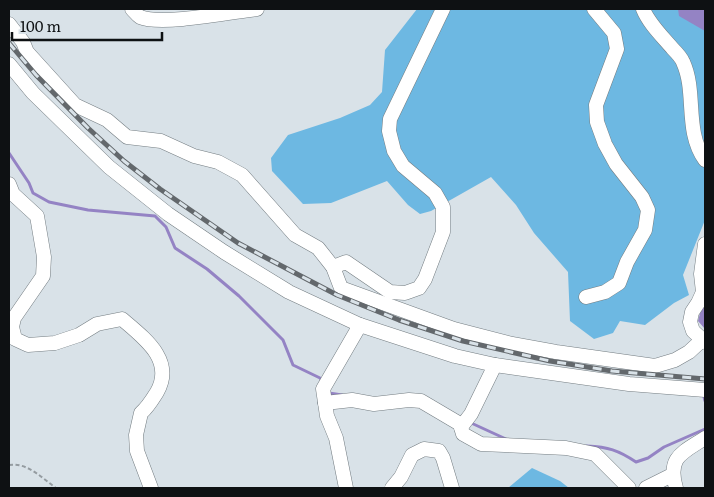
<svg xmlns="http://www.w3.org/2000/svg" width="714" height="497" font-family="Literata,serif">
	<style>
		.forest { fill: #6db8e2 }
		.water { fill: #9483c4 }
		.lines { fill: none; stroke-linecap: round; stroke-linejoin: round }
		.stream { stroke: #9483c4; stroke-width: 3 }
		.minor-casing { stroke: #747d82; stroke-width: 15 }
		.path { stroke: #959ca1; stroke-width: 2; stroke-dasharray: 4 2.5; stroke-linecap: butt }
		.minor { stroke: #fff; stroke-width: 14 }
		.rail-casing { stroke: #63686c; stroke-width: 5 }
		.rail { stroke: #d9e2e8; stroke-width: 3; stroke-dasharray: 9; stroke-linecap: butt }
	</style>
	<rect width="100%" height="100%" fill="#d9e2e8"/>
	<g class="forest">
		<path d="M 417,9 L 705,9 L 705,220 L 683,275 L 689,295 L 674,303 L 645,325 L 620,321 L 613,333 L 594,339 L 570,321 L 568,272 L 534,233 L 516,205 L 491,177 L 431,211 L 420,214 L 408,205 L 387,181 L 331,203 L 303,204 L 272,171 L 271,158 L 288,135 L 340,118 L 370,105 L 382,92 L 385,50 Z"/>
		<path d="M 532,468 L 560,481 L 569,488 L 508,488 Z"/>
	</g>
	<g class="water">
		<path d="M 678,9 L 705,9 L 705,31 L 679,16 Z"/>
		<path d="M 705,294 L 705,329 L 698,321 Z"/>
	</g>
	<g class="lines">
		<g class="stream">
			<path d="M 9,153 L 29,183 L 33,193 L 49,202 L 88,210 L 155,216 L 166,227 L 175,248 L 207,269 L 239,296 L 283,340 L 293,365 L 320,378 L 322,381"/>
			<path d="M 329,393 L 342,395"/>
			<path d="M 704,397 L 705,401"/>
			<path d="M 469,422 L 506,439"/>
			<path d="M 587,446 C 608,447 618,450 636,462 L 648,458 L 664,447 L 705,429"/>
		</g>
		<defs>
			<g id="minor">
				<path d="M 132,9 C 135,12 137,15 140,17 C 161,26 232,12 257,9"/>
				<path d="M 643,9 C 649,24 663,37 673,49 C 677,53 681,57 683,62 C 697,92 684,131 705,160"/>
				<path d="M 9,24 L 23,42 L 27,52 L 75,105 L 107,120 L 127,137 L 161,141 L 194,156 L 218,162 L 242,175 L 295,235 L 318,248 L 333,267 L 341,288 L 454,329 L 512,344 L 556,352 L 655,366 L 675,360 L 689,352 L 702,340"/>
				<path d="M 9,64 L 33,93 L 109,167 L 168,214 L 224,252 L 289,292 L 360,325 L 455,356 L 495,365 L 629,384 L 705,390"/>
				<path d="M 9,184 L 13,194 L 37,216 L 44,257 L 43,276 L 14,318 L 12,327 L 15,339 L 28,345 L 55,343 L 79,335 L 97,324 L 122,319 C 144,338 175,360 157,392 C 152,400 148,407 141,413 L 136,435 L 137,451 L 151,488"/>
				<path d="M 705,244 L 701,274 L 703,292 L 698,303 L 692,312 L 690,322 L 693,331 L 705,342"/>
				<path d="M 333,267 L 346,262 L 390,292 L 405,293 L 419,288 L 425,279 L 443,232 L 443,207 L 435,193 L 403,166 L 394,151 L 389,131 L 390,119 L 443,9"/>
				<path d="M 586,297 L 605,292 L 619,283 L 627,262 L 645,230 L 648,210 L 642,197 L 616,164 L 605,144 L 597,122 L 596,105 L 617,49 L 614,33 L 594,9"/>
				<path d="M 325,403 L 352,400 L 374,404 L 409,400 L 421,401 L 460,424 L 463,434 L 481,444 L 566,448 L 595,454 L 629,488"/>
				<path d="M 461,427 L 471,414 L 495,365"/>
				<path d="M 346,488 L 336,438 L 327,416 L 323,389 L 360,325"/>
				<path d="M 392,488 L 401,477 L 412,455 L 424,449 L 439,451 L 443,458 L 452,488"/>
				<path d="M 646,488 L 672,475"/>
				<path d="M 676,488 C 667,457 682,453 705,438"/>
			</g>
		</defs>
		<use href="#minor" class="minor-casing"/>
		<path class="path" d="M 9,465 C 27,462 42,478 56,488"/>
		<use href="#minor" class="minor"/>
		<defs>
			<path id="rail" d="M 9,43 L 36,75 L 88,128 L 124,161 L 160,189 L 238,243 L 337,295 L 399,320 L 463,341 L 550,361 L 612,371 L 705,379"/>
		</defs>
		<use href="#rail" class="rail-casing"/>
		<use href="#rail" class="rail"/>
	</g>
	<rect width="714" height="497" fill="none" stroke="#0e1113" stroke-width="20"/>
	<path d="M12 32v8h150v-8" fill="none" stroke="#0e1113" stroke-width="2.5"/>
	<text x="20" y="32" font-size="15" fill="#0e1113" stroke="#d9e2e8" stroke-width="4" paint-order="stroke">100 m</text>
</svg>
